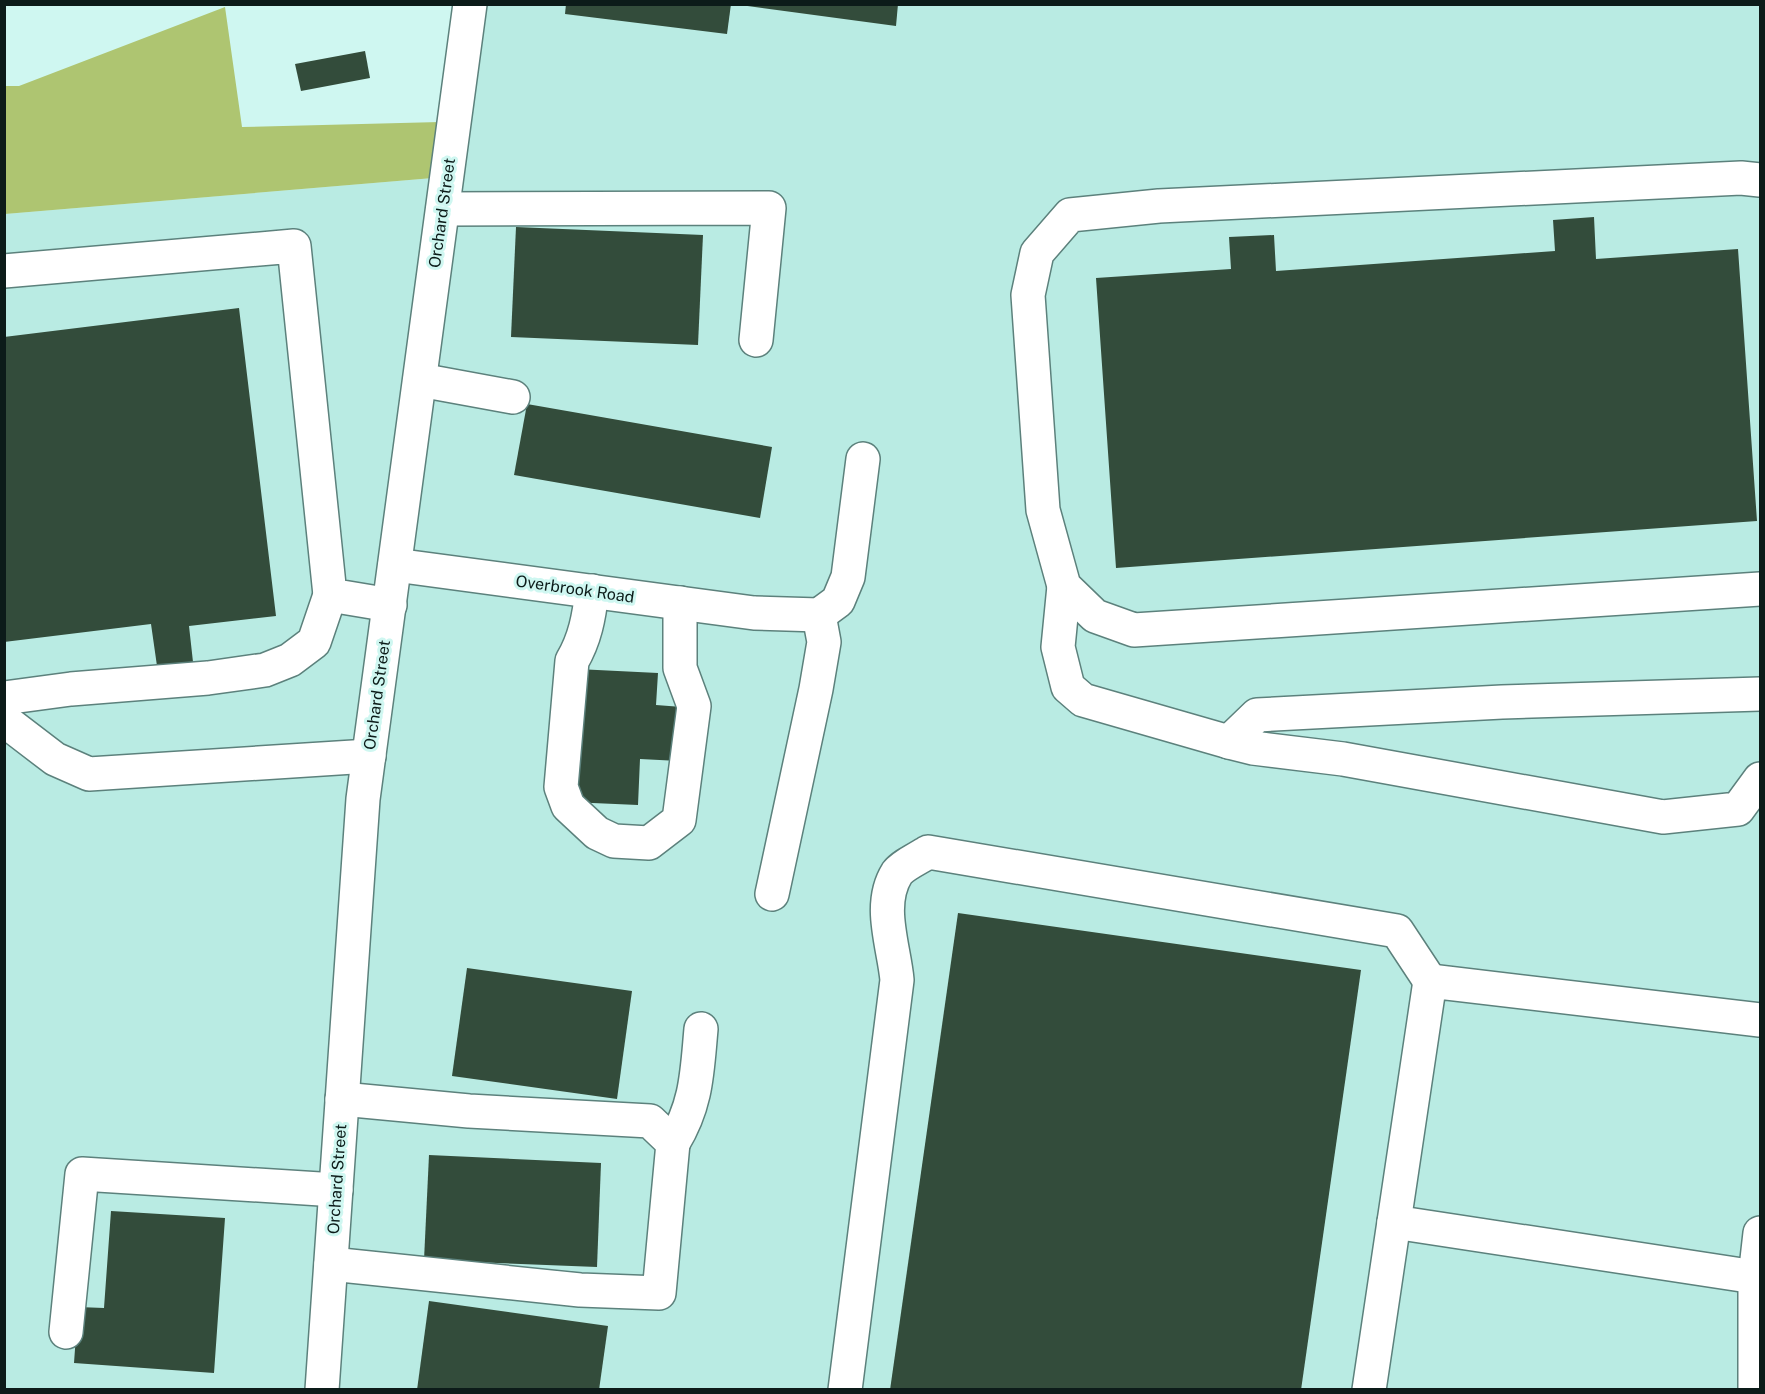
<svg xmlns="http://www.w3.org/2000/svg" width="1765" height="1394" font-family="'Public Sans',sans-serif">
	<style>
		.built { fill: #b9ebe3 }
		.green { fill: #aec571 }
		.building { fill: #334c3b }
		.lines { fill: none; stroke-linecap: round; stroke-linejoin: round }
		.minor-casing { stroke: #5c817c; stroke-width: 36 }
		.minor { stroke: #fff; stroke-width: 33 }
		.labels { text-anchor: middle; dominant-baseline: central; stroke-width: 6; stroke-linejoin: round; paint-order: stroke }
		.street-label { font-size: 16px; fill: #0c1b19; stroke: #cff7f1 }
	</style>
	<rect width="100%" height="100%" fill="#cff7f1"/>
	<path class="built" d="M 454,5 L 1760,5 L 1760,1389 L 5,1390 L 5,214 L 433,178 Z"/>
	<path class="green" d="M 225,7 L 242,127 L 440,122 L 433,178 L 5,214 L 5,86 L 19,86 Z"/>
	<g class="building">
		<path d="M 566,4 L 731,4 L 727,34 L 565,14 Z"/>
		<path d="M 733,4 L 898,4 L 896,26 Z"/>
		<path d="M 365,51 L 370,78 L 301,91 L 295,64 Z"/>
		<path d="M 1594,217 L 1596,259 L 1738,249 L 1757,521 L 1116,568 L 1096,278 L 1231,269 L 1229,237 L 1274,235 L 1276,271 L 1555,251 L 1553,220 Z"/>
		<path d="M 516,227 L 703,235 L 698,345 L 511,337 Z"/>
		<path d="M 239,308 L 276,616 L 189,626 L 193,662 L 157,666 L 151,624 L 4,642 L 4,337 Z"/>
		<path d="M 527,404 L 772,447 L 760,518 L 514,475 Z"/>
		<path d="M 577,669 L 658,673 L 656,705 L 682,707 L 679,761 L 640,759 L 638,805 L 570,802 Z"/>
		<path d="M 958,913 L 1361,970 L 1301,1390 L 890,1390 Z"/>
		<path d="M 467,968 L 632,991 L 617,1099 L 452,1076 Z"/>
		<path d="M 429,1155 L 601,1163 L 597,1267 L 424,1260 Z"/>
		<path d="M 111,1211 L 225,1218 L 214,1373 L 74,1363 L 78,1307 L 104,1308 Z"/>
		<path d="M 429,1301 L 608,1326 L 599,1390 L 417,1390 Z"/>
	</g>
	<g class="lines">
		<defs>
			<g id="minor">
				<path d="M 1760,180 L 1741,178 L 1159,206 L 1070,215 L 1037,253 L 1028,295 L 1043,510 L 1064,586 L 1095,616 L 1134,630 L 1760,589"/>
				<path d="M 443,209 L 769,208 L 756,340"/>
				<path d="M 4,271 L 294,246 L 330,595 L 390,605"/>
				<path d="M 420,380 L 513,397"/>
				<path d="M 395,565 L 754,613 L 819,615 L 838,601 L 848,577 L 863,459"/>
				<path d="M 1064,586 L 1058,647 L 1068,687 L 1083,700 L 1229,742 L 1253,748 L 1343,759 L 1663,817 L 1738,809 L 1760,779"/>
				<path d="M 592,591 C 589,617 585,639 572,661 L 561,787 L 568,806 L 597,833 L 614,841 L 649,843 L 679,820 L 694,706 L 680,668 L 680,603"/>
				<path d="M 4,698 L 71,689 L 208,678 L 265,670 L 290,660 L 314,642 L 330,595"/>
				<path d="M 4,720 L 55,759 L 89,774 L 369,756"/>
				<path d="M 1229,742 L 1257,715 L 1502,702 L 1760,694"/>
				<path d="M 772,894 L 816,689 L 824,642 L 819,615"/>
				<path d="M 673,1143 C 697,1104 697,1072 701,1029"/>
				<path d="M 331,1264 L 580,1290 L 659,1293 L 673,1143 L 650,1121 L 469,1111 L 342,1099"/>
				<path d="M 1755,1277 L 1394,1222 L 1430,981 L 1760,1020"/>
				<path d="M 66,1332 L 82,1174 L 336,1190"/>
				<path d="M 322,1390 L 363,799 L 470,4"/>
				<path d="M 845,1390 L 897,980 C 894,946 877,905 897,873 C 903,865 919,858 928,852 L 1397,931 L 1430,981"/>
				<path d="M 1369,1390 L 1394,1222"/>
				<path d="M 1755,1390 L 1755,1277 L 1760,1233"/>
			</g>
		</defs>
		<use href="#minor" class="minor-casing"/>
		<use href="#minor" class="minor"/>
	</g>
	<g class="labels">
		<g class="street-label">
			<text transform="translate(442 213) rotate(-82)">Orchard Street</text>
			<text transform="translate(575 589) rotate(8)">Overbrook Road</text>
			<text transform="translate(377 695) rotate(-82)">Orchard Street</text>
			<text transform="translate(337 1179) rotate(-86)">Orchard Street</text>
		</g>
	</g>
	<rect width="1765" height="1394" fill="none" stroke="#0c1b19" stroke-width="12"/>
</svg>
